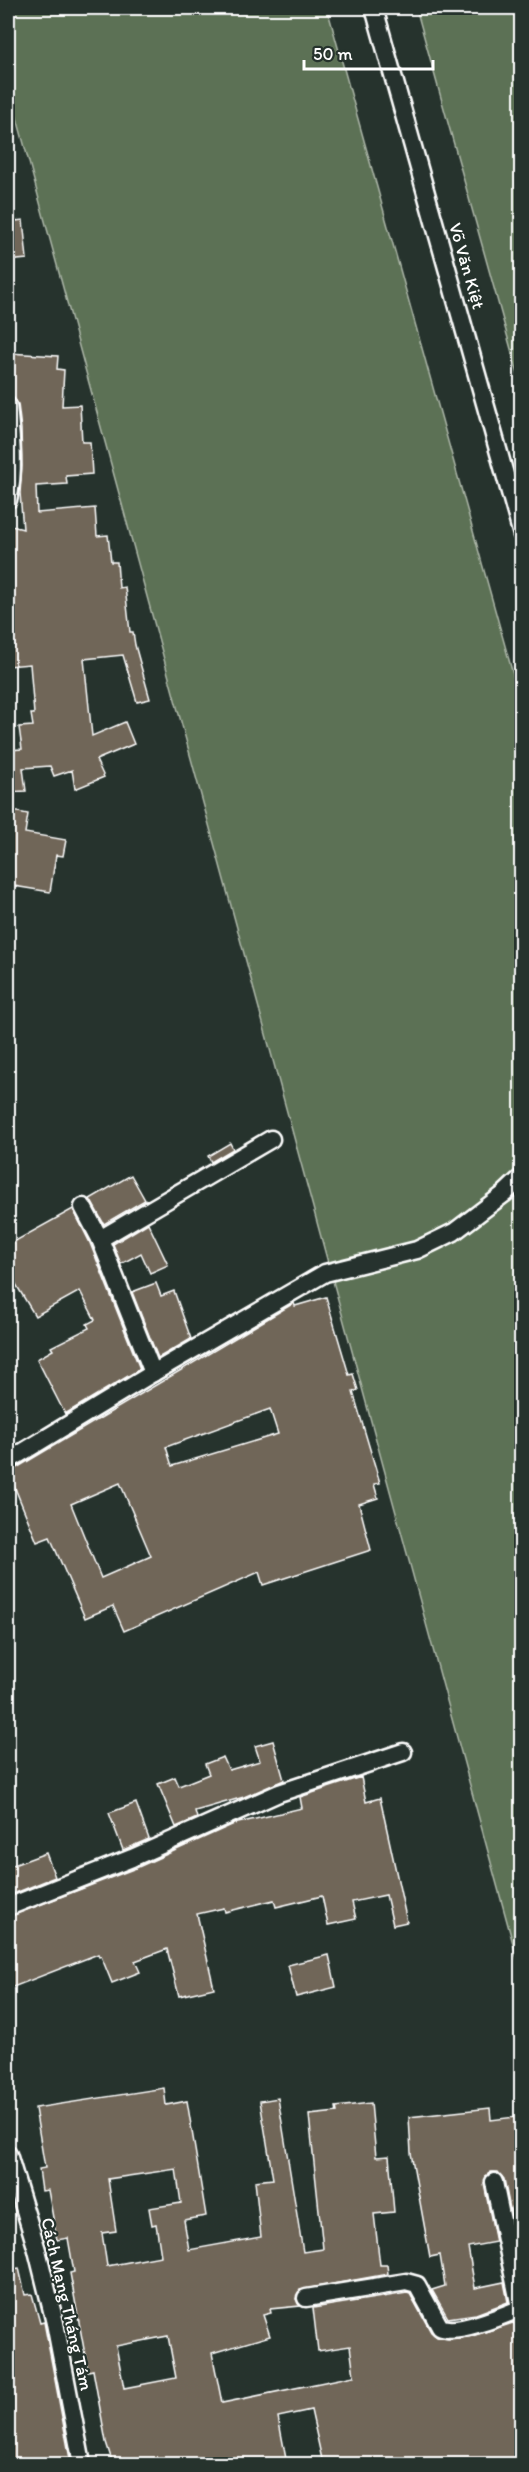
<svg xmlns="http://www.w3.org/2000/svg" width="529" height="2472" font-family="Itim,sans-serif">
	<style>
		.green { fill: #5c7155; stroke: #aeb8aa; stroke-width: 1.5 }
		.building { fill: #706658; stroke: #fff; stroke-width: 1.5; fill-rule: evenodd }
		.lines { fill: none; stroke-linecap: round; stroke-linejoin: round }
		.minor-casing { stroke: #fff; stroke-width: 21 }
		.minor { stroke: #26332d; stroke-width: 16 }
		.labels { text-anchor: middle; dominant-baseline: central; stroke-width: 4.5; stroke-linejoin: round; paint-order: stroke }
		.street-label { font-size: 18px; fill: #fff; stroke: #26332d }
	</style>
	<rect width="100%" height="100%" fill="#26332d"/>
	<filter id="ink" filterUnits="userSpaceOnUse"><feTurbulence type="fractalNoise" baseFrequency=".0167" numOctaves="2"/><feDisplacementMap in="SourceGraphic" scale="12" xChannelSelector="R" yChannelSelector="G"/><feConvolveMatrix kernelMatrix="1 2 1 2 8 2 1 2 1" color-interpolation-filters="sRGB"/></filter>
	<g filter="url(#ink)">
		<g class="green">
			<path d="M 8,8 L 327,8 L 521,703 L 521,1973 L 8,85 Z"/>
			<path d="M 416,8 L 521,8 L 521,385 Z"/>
		</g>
		<g class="building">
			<path d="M 23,220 L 27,259 L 8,261 L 8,222 Z"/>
			<path d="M 8,353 L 58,356 L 57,369 L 64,370 L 62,406 L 80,405 L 82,442 L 90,442 L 92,474 L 66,476 L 67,484 L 36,486 L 37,513 L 95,508 L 97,536 L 108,535 L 111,562 L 117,562 L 119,588 L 125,587 L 130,632 L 133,632 L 135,645 L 150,699 L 137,702 L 123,655 L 84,659 L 92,736 L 125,722 L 134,744 L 96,760 L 104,777 L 75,789 L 72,770 L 54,776 L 50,766 L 23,768 L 26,791 L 8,792 L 8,750 L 22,749 L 19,727 L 33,726 L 31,714 L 34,714 L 30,664 L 8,666 L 8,525 L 23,529 L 20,493 L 22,466 L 21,429 L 18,404 L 13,397 L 12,385 L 8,385 L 10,366 L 8,366 Z"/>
			<path d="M 8,810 L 28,814 L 25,833 L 66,840 L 63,856 L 56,855 L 50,892 L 8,885 Z"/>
			<path d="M 230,1143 L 233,1149 L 211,1162 L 208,1156 Z"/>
			<path d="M 131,1175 L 145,1200 L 104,1224 L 90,1199 Z"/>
			<path d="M 73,1209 L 90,1243 L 140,1369 L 65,1414 L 37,1359 L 53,1350 L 51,1347 L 89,1328 L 87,1324 L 95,1320 L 80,1291 L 35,1316 L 8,1271 L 8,1259 L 13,1256 L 8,1245 Z"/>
			<path d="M 148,1223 L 168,1265 L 150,1273 L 141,1253 L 121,1264 L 113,1244 Z"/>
			<path d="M 156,1283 L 161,1296 L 174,1291 L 191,1339 L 158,1358 L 132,1292 Z"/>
			<path d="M 326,1297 L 349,1375 L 353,1374 L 358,1390 L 353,1392 L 380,1483 L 374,1484 L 378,1498 L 359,1504 L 371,1550 L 263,1585 L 259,1572 L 124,1631 L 113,1606 L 85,1618 L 50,1537 L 37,1542 L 8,1471 L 13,1470 L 294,1303 L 295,1306 ZM 270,1409 L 278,1434 L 172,1466 L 166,1447 ZM 120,1483 L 151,1556 L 101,1578 L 71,1504 Z"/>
			<path d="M 273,1741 L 284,1780 L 244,1797 L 195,1811 L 197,1818 L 176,1827 L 158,1784 L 175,1777 L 179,1786 L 209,1774 L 205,1764 L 223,1757 L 229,1770 L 260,1761 L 255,1746 Z"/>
			<path d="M 361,1777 L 366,1802 L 380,1798 L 407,1922 L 393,1925 L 386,1895 L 352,1902 L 356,1919 L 328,1925 L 322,1896 L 276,1907 L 274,1900 L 225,1912 L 224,1908 L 197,1914 L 214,1988 L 179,1996 L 167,1949 L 135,1961 L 140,1972 L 112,1983 L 101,1956 L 99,1957 L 98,1954 L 8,1989 L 8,1917 L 136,1868 L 234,1824 L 302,1808 L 300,1797 Z"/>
			<path d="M 136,1803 L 149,1839 L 123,1850 L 109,1813 Z"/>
			<path d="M 46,1853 L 55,1877 L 8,1896 L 8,1867 Z"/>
			<path d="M 329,1955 L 336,1987 L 296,1997 L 288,1965 Z"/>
			<path d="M 164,2088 L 166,2105 L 187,2101 L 206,2216 L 184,2220 L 189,2250 L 261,2237 L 255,2181 L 273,2179 L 260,2101 L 278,2098 L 303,2252 L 323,2249 L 309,2115 L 337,2112 L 336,2107 L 371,2103 L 376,2157 L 389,2156 L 394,2212 L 374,2214 L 380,2265 L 387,2265 L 388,2274 L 300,2290 L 296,2299 L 300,2306 L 270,2309 L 271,2313 L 263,2315 L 270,2336 L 212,2353 L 222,2403 L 354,2376 L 350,2346 L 318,2351 L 313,2308 L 407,2293 L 410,2294 L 431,2332 L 437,2337 L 448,2339 L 469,2337 L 513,2323 L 520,2327 L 522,2464 L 323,2464 L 311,2410 L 278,2417 L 287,2464 L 113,2464 L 106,2442 L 93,2370 L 88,2371 L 70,2273 L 74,2272 L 68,2238 L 57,2240 L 48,2190 L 42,2191 L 39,2169 L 45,2168 L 35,2108 ZM 176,2169 L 181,2203 L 149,2208 L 152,2225 L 156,2224 L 161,2256 L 107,2266 L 102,2233 L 116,2231 L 108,2179 ZM 168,2336 L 176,2378 L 124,2388 L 116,2346 Z"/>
			<path d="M 490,2108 L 491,2120 L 515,2117 L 522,2171 L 522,2238 L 516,2239 L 504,2179 L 498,2172 L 491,2172 L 487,2175 L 484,2184 L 496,2242 L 468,2247 L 475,2288 L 504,2282 L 508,2302 L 476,2314 L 448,2318 L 432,2290 L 445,2286 L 440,2255 L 430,2257 L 411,2153 L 409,2117 Z"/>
			<path d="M 19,2268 L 25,2295 L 32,2294 L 40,2323 L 44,2322 L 71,2464 L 8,2464 L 8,2270 Z"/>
		</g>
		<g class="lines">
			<defs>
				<g id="minor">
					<path d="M 374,8 L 522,535"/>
					<path d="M 8,406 C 11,437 15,471 8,500"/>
					<path d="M 83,1207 L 100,1239 L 153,1373"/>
					<path d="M 100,1239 L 271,1139"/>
					<path d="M 8,1461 L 153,1373 L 325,1273 L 417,1250 L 454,1232 L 504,1194 L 522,1177"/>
					<path d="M 8,1907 L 132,1858 L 279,1793 L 403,1752"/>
					<path d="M 8,2154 L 37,2250 L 55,2323 L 82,2464"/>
					<path d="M 494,2182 L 522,2317"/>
					<path d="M 306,2298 L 406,2282 L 417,2285 L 440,2327 C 456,2335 502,2316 519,2309"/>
				</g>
			</defs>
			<use href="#minor" class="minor-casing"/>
			<use href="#minor" class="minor"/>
		</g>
	</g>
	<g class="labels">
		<g class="street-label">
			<text transform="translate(467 266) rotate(74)">Võ Văn Kiệt</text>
			<text transform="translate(67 2304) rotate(77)">Cách Mạng Tháng Tám</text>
		</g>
	</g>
	<rect width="529" height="2472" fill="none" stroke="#26332d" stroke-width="30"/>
	<rect x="15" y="15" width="499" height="2442" fill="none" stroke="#fff" stroke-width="2" filter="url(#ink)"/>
	<path d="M304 60v9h129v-9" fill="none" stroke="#ffffff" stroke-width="3"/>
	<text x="313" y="60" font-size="18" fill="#ffffff" stroke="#26332d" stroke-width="4.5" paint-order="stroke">50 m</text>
</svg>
